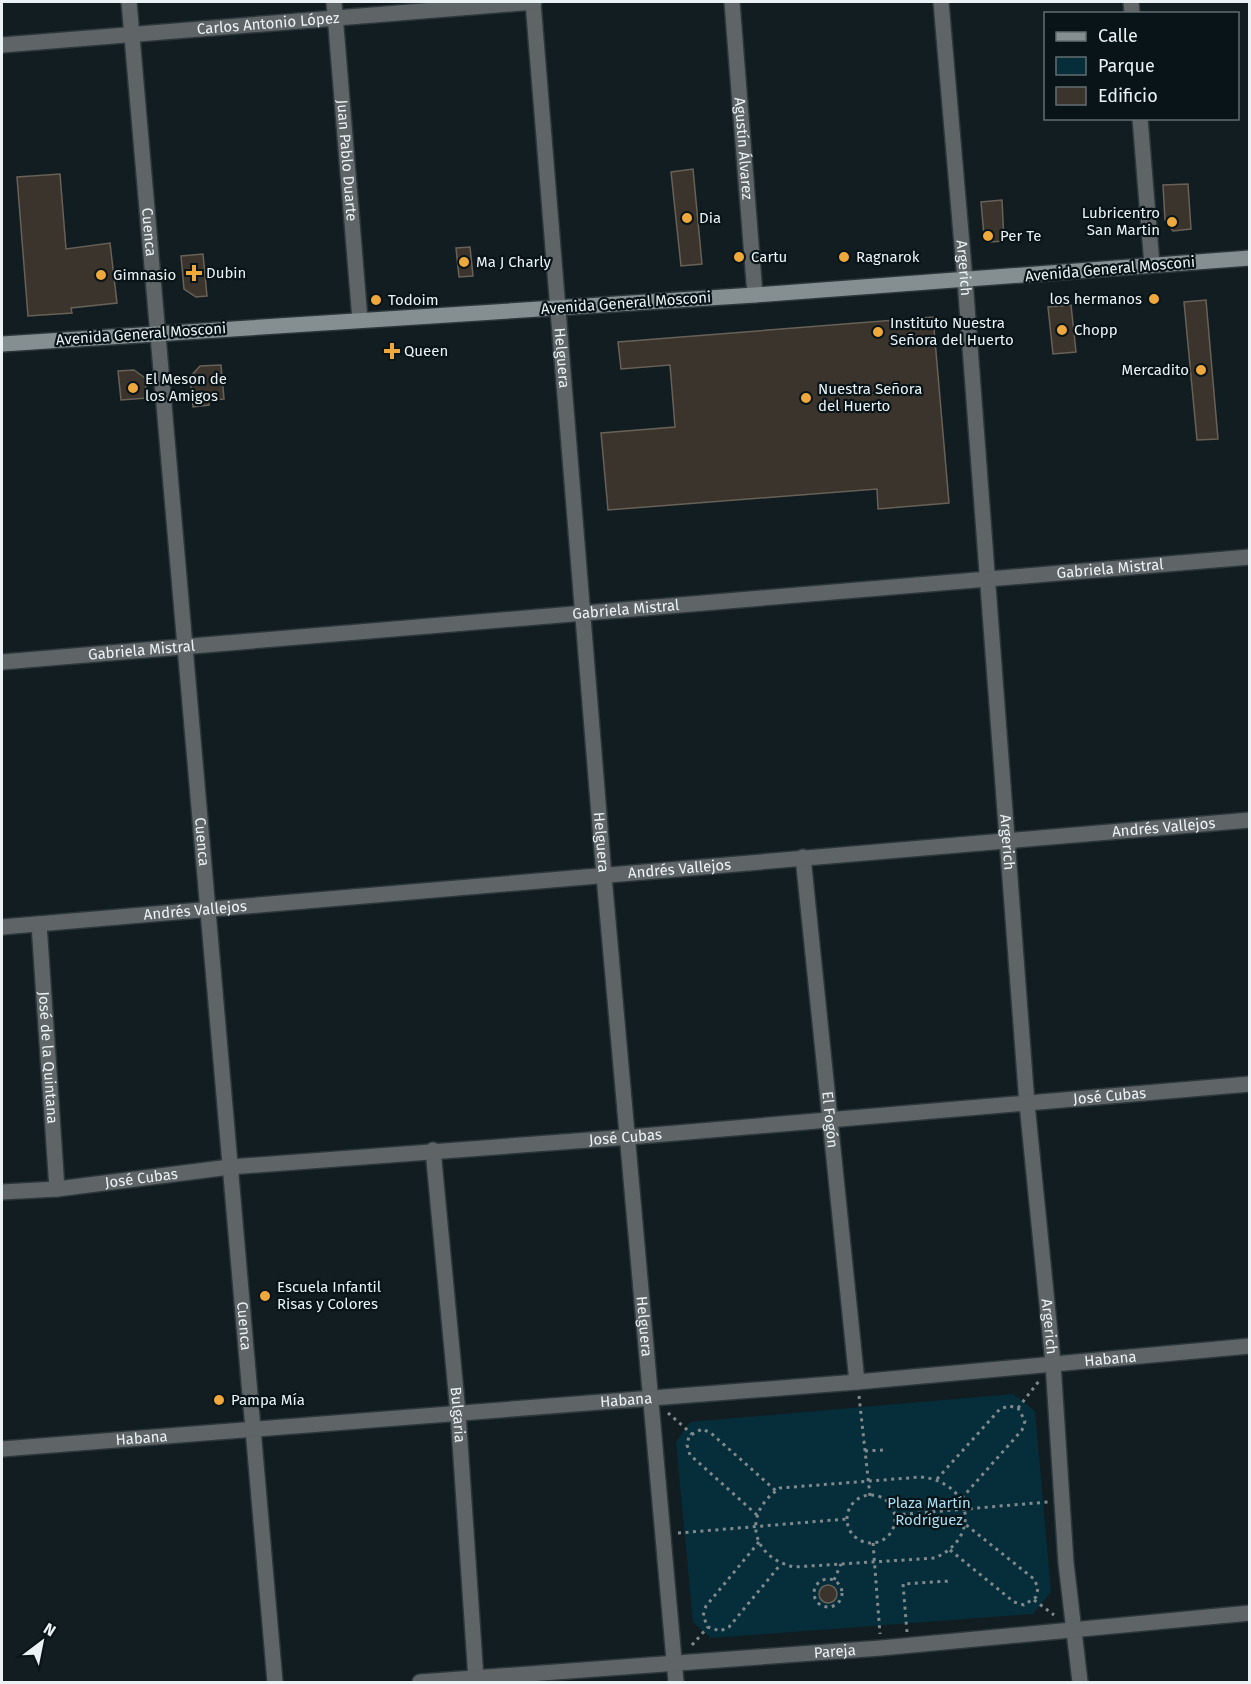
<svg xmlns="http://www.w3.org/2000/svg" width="1251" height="1684" font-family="'Fira Sans',sans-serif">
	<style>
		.green { fill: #062e3a }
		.building { fill: #3b342c; stroke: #686157; stroke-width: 1.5 }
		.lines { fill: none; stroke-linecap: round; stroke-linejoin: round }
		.street-casing { stroke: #2c373b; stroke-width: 18 }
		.secondary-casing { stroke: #2c373b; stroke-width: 18 }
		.path { stroke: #80898d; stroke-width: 3; stroke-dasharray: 3 4.5; stroke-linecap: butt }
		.street { stroke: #5f6467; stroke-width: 15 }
		.secondary { stroke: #858f92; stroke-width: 15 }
		.poi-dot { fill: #eea83c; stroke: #091418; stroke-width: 2 }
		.labels { text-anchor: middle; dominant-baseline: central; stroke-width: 4.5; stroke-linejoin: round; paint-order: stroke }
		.street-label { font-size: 15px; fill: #eaf2f5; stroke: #091418 }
		.poi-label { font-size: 15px; fill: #eaf2f5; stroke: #091418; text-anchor: start }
		.park-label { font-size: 15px; fill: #aadff3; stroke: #091418 }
	</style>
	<rect width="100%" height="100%" fill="#121d22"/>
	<path class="green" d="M 1013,1394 L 1035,1411 L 1051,1592 L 1033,1614 L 711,1638 L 693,1622 L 676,1442 L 690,1422 Z"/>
	<g class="building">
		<path d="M 693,169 L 702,264 L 681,266 L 671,172 Z"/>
		<path d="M 60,174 L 66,249 L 110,243 L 117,303 L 71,308 L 72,313 L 28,316 L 17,177 Z"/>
		<path d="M 1188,184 L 1191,229 L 1173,231 L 1165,220 L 1163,185 Z"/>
		<path d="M 1002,200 L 1004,241 L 990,242 L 984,236 L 981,202 Z"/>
		<path d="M 470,247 L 473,276 L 459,277 L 456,248 Z"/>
		<path d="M 203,254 L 207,296 L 196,297 L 184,289 L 181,256 Z"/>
		<path d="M 1206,300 L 1218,439 L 1197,440 L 1184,302 Z"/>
		<path d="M 1071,305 L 1076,352 L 1053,354 L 1048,307 Z"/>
		<path d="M 933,317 L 949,503 L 878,509 L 877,489 L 608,510 L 601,433 L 675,427 L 670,365 L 621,369 L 618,342 Z"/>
		<path d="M 221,365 L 224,399 L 209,400 L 209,405 L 193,407 L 190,377 L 200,366 Z"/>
		<path d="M 134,370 L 145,378 L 147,398 L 121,400 L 118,371 Z"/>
		<circle cx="828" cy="1594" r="9"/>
	</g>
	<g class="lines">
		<defs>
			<g id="street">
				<path id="s1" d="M 129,2 L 275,1682"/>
				<path id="s2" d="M 334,2 L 360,320"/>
				<path id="s3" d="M 533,2 L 604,876 L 676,1682"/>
				<path id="s4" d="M 732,2 L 755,295"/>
				<path id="s5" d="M 941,2 L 965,280 L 1027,1104 L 1053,1363 L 1066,1563 L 1080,1682"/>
				<path d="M 1131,2 L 1132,14"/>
				<path id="s6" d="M 2,45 L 534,2"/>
				<path d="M 1140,118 L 1152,265"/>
				<path id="s7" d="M 2,662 L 1250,557"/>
				<path id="s8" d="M 803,857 L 857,1382"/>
				<path id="s9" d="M 39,924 L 57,1189"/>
				<path id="s10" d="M 2,927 L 1250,820"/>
				<path id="s11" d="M 433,1150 L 458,1413 L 476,1679"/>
				<path id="s12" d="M 2,1192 L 57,1189 L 230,1167 L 629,1137 L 1250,1084"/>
				<path id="s13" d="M 2,1449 L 857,1382 L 1250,1346"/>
				<path id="s14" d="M 420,1682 L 881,1648 L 1250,1613"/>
			</g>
			<path id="secondary" d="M 2,344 L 755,295 L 1250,258"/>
		</defs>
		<use href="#street" class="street-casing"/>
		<use href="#secondary" class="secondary-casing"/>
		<g class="path">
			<path d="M 859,1396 L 870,1496"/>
			<path d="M 1018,1408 L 1039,1381"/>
			<path d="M 668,1413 L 692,1434"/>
			<path d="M 865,1451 L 883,1450"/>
			<path d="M 921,1477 C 972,1482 982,1537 935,1558 L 794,1567 C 750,1557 742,1513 780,1488 Z"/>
			<path d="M 937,1479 L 1000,1409 L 1009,1406 L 1018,1408 L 1025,1421 L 1022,1430 L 961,1499"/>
			<circle cx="871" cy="1519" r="24"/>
			<path d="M 757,1515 L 690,1455 L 687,1445 L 689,1436 L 702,1429 L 711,1433 L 776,1491"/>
			<path d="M 895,1515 L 1048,1502"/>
			<path d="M 678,1533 L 847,1519"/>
			<path d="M 759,1542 L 706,1606 L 703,1616 L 708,1627 L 720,1631 L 729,1627 L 781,1564"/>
			<path d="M 873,1543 L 880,1634"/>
			<path d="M 950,1550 L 1014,1602 L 1024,1605 L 1036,1597 L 1038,1588 L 1034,1579 L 965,1524"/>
			<circle cx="828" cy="1593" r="14"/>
			<path d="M 834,1580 L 841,1564"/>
			<path d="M 1034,1600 L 1054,1615"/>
			<path d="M 907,1632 L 903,1584 L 950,1581"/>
			<path d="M 692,1645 L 708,1627"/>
		</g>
		<use href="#street" class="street"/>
		<use href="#secondary" class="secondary"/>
	</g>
	<g class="poi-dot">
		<circle cx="687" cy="218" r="6"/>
		<circle cx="1172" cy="222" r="6"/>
		<circle cx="988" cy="236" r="6"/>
		<circle cx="739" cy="257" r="6"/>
		<circle cx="844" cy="257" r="6"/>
		<circle cx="464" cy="262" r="6"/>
		<path d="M191 264h6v6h6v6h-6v6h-6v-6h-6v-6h6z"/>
		<circle cx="101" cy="275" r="6"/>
		<circle cx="1154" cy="299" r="6"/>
		<circle cx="376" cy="300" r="6"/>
		<circle cx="1062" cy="330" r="6"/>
		<circle cx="878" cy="332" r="6"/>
		<path d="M389 342h6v6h6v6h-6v6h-6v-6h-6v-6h6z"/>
		<circle cx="1201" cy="370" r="6"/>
		<circle cx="133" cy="388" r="6"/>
		<circle cx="806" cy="398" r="6"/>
		<circle cx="265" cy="1296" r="6"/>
		<circle cx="219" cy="1400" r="6"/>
	</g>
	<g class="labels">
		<g class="street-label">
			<text stroke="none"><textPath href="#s6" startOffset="267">Carlos Antonio López</textPath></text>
			<text stroke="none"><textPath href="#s4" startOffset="147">Agustín Álvarez</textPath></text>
			<text stroke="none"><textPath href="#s2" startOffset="159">Juan Pablo Duarte</textPath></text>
			<text stroke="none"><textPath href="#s1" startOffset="231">Cuenca</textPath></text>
			<text stroke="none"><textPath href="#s5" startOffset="267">Argerich</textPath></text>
			<text transform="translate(1110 269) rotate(-5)">Avenida General Mosconi</text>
			<text transform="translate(626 303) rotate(-4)">Avenida General Mosconi</text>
			<text transform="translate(141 334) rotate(-4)">Avenida General Mosconi</text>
			<text stroke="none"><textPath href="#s3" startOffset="357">Helguera</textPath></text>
			<text stroke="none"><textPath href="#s7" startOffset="1112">Gabriela Mistral</textPath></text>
			<text stroke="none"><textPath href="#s7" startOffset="626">Gabriela Mistral</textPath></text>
			<text stroke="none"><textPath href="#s7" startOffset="140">Gabriela Mistral</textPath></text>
			<text stroke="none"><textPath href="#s10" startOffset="1166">Andrés Vallejos</textPath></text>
			<text stroke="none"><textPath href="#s1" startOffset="843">Cuenca</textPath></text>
			<text stroke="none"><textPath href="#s3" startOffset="843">Helguera</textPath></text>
			<text stroke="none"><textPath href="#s5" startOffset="843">Argerich</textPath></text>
			<text stroke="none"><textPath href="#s10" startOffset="680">Andrés Vallejos</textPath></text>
			<text stroke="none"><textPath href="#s10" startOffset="194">Andrés Vallejos</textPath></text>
			<text stroke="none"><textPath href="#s9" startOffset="134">José de la Quintana</textPath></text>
			<text stroke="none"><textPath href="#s12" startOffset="1112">José Cubas</textPath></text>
			<text stroke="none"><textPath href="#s8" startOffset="264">El Fogón</textPath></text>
			<text stroke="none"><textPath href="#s12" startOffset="626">José Cubas</textPath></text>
			<text stroke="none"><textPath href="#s12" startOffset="140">José Cubas</textPath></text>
			<text stroke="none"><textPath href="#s1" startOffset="1329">Cuenca</textPath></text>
			<text stroke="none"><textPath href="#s3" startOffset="1329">Helguera</textPath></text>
			<text stroke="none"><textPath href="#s5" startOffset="1329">Argerich</textPath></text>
			<text stroke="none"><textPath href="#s13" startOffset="1112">Habana</textPath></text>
			<text stroke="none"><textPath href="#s13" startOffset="626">Habana</textPath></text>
			<text stroke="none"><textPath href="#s11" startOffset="266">Bulgaria</textPath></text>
			<text stroke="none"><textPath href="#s13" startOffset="140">Habana</textPath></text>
			<text stroke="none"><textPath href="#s14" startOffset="416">Pareja</textPath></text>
		</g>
		<g class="poi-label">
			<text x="1160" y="213" text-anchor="end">Lubricentro<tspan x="1160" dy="17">San Martin</tspan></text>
			<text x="699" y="218">Dia</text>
			<text x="1000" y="236">Per Te</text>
			<text x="751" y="257">Cartu</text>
			<text x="856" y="257">Ragnarok</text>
			<text x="476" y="262">Ma J Charly</text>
			<text x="206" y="273">Dubin</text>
			<text x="113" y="275">Gimnasio</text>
			<text x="1142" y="299" text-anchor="end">los hermanos</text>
			<text x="388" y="300">Todoim</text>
			<text x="890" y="323">Instituto Nuestra<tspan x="890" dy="17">Señora del Huerto</tspan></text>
			<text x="1074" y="330">Chopp</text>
			<text x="404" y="351">Queen</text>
			<text x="1189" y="370" text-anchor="end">Mercadito</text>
			<text x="145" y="379">El Meson de<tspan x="145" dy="17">los Amigos</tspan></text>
			<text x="818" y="389">Nuestra Señora<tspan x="818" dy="17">del Huerto</tspan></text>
			<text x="277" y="1287">Escuela Infantil<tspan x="277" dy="17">Risas y Colores</tspan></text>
			<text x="231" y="1400">Pampa Mía</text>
		</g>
		<g class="park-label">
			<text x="929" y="1503">Plaza Martín<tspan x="929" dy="17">Rodríguez</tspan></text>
		</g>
	</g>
	<rect width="1251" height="1684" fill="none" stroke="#eaf2f5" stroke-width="6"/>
	<rect x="1044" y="12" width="195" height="108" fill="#091418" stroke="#636d70" stroke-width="1.5"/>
	<rect x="1056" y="32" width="30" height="9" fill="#858f92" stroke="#636d70" stroke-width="1.5"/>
	<text x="1098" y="42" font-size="18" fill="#eaf2f5">Calle</text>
	<rect x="1056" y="57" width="30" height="18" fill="#062e3a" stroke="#636d70" stroke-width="1.5"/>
	<text x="1098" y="72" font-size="18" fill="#eaf2f5">Parque</text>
	<rect x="1056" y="87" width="30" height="18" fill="#3b342c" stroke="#636d70" stroke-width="1.5"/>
	<text x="1098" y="102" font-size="18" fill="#eaf2f5">Edificio</text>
	<g transform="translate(42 1642) rotate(32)" stroke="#091418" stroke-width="4.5" paint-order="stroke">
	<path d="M0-4.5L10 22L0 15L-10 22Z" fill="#eaf2f5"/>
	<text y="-9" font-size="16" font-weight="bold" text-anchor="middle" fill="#eaf2f5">N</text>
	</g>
</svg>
